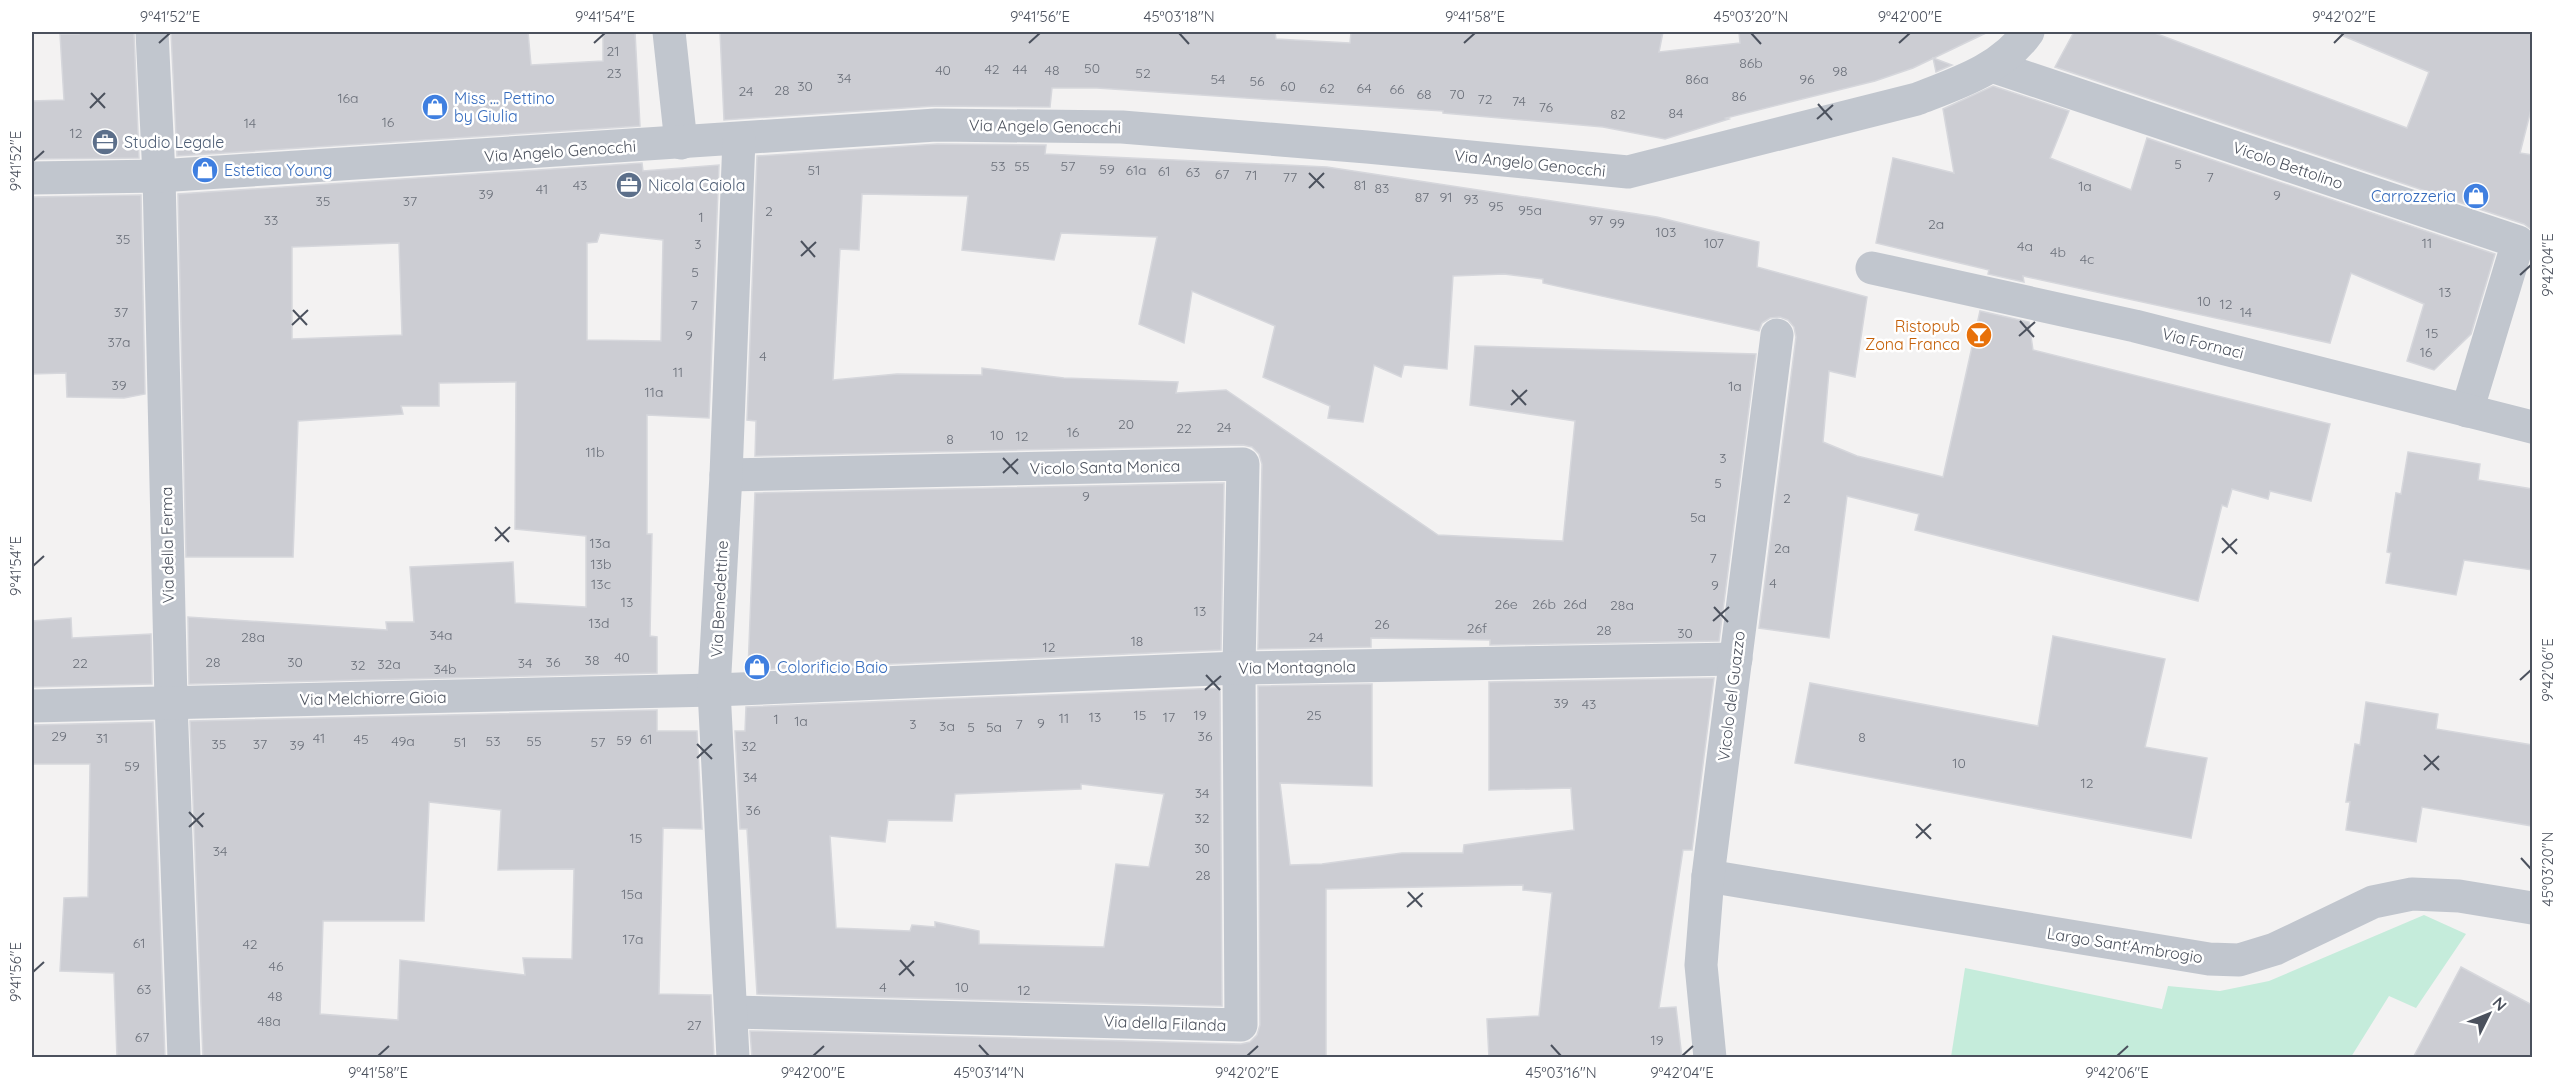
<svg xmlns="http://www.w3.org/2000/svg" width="2564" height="1089" font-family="Quicksand,sans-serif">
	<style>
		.green { fill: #c5ecdb }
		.building { fill: #cccdd3; stroke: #d6d7dc; stroke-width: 1.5; fill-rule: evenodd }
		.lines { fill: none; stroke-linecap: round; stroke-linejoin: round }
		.minor { stroke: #c1c6ce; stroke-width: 33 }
		.ticks { fill: none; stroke: #4b515d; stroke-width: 2 }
		.labels { text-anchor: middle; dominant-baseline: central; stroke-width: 5; stroke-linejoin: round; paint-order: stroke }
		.number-label { font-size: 14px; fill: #6b707a }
		.shop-label { font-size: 16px; fill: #366cbe; stroke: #fff; text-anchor: start }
		.street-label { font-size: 16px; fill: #4b515d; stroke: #fff }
		.service-label { font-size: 16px; fill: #4e5e75; stroke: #fff; text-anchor: start }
		.food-label { font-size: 16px; fill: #c56008; stroke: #fff; text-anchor: end }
		.neatline { fill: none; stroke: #4b515d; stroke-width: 2 }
		.ticks-label { font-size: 15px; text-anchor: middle; fill: #4b515d }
	</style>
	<rect width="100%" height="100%" fill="#f3f2f2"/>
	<path class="green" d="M 2424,915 L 2466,934 L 2416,1008 L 2389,996 L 2351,1057 L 1951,1057 L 1965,968 L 2162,1009 L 2168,986 L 2220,991 L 2269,981 Z"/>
	<g class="building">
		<path d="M 79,32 L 134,32 L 139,158 L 32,159 L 32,101 L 64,100 L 60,34 L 79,34 Z"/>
		<path d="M 171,32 L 528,32 L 531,65 L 603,61 L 603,32 L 635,32 L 640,126 L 177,156 Z"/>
		<path d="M 720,32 L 1275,32 L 1276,39 L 1350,43 L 1351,32 L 1663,32 L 1659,52 L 1740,43 L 1739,32 L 1988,32 L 1913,68 L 1875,81 L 1726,118 L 1729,119 L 1665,139 L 1603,127 L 1443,113 L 1443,111 L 1097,88 L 1052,88 L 1050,107 L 935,106 L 724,120 Z"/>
		<path d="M 2074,32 L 2152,32 L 2407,128 L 2429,72 L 2334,32 L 2532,32 L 2532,106 L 2520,153 L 2532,155 L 2532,230 L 2524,224 L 2055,67 Z"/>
		<path d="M 1933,58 L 1952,65 L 1936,72 Z"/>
		<path d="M 1993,86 L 2069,111 L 2050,158 L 2131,190 L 2147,138 L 2495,254 L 2471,334 L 2434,370 L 2407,361 L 2424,304 L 2351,273 L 2330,343 L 2023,276 L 2024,282 L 1988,274 L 1989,270 L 1876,243 L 1893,158 L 1954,173 L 1943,109 Z"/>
		<path d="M 937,144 L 1046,145 L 1045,154 L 1327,167 L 1657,217 L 1759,242 L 1757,267 L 1867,297 L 1855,377 L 1829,371 L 1823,442 L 1857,456 L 1943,477 L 1980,311 L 2029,322 L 2033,350 L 2330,424 L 2311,501 L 2270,491 L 2268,499 L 2232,489 L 2227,507 L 2222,505 L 2198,601 L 1915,530 L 1919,514 L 1847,496 L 1829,638 L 1759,628 L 1796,337 L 1794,327 L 1788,320 L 1780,317 L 1770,318 L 1762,323 L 1759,331 L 1543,283 L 1543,279 L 1504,274 L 1453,276 L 1447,369 L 1404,365 L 1401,377 L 1374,365 L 1363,422 L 1328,418 L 1330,406 L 1263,377 L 1275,326 L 1192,291 L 1184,343 L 1139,324 L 1157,237 L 1061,233 L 1054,260 L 962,250 L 968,196 L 862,194 L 859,250 L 840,249 L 833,380 L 897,374 L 982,375 L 982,368 L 1064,378 L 1178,382 L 1176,393 L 1226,390 L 1438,535 L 1563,541 L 1575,421 L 1470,405 L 1475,346 L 1756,354 L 1719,641 L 1490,645 L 1490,640 L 1371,638 L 1371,647 L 1258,649 L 1262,464 L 1259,454 L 1252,447 L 1243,445 L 755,456 L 756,421 L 747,420 L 757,156 Z"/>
		<path d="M 642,163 L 643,171 L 719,165 L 709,418 L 647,415 L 647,534 L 652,534 L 650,636 L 657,637 L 657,673 L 189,684 L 188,617 L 387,630 L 386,622 L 414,622 L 410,567 L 513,562 L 515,603 L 586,607 L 586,536 L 515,529 L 516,382 L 439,383 L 439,406 L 401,406 L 403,414 L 298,421 L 293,557 L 186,557 L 178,194 ZM 600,233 L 663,240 L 661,341 L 587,340 L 587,243 L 597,242 ZM 399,243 L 402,335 L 292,339 L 292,247 Z"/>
		<path d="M 141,195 L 145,394 L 124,398 L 67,397 L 66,373 L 32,374 L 32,197 Z"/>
		<path d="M 2408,452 L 2480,464 L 2478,480 L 2532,489 L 2532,570 L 2464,560 L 2456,595 L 2386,583 L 2391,553 L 2387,552 L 2396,493 L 2401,494 Z"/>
		<path d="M 1224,483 L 1221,650 L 748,670 L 755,493 Z"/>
		<path d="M 71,618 L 72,638 L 151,634 L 152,684 L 32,687 L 32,621 Z"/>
		<path d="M 2053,636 L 2165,659 L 2145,747 L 2207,758 L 2191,838 L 1795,763 L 1810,683 L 2038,726 Z"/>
		<path d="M 1714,678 L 1692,850 L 1683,850 L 1659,1008 L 1676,1007 L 1682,1058 L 1489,1058 L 1487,1019 L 1539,1016 L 1552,893 L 1523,890 L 1523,885 L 1326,889 L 1326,1058 L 752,1058 L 750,1031 L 1241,1044 L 1250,1042 L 1257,1035 L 1260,1025 L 1258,686 L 1372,684 L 1372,786 L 1280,783 L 1290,865 L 1322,864 L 1402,853 L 1463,853 L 1464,845 L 1574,830 L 1571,788 L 1489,790 L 1489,682 Z"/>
		<path d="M 1220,688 L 1222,1006 L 757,994 L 747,829 L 740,829 L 735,731 L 745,731 L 746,707 ZM 1081,784 L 1164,794 L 1149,867 L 1116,864 L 1104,947 L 979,944 L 979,931 L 935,922 L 935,927 L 912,925 L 910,931 L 836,928 L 830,836 L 885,842 L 888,820 L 952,821 L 955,794 L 1081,789 Z"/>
		<path d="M 2366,702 L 2438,714 L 2436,729 L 2532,745 L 2532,826 L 2422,807 L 2416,842 L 2346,830 L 2350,802 L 2346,802 L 2355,744 L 2360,745 Z"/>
		<path d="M 657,710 L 657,731 L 697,731 L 702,829 L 663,828 L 659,994 L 711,995 L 714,1058 L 203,1058 L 190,721 ZM 429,802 L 501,810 L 498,870 L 574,869 L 572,959 L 523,958 L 525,975 L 400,960 L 398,1020 L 320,1014 L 323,921 L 424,921 Z"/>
		<path d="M 153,722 L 165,1058 L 117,1058 L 114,973 L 60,971 L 64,898 L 88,897 L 90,764 L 32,764 L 32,725 Z"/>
		<path d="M 2461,967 L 2532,1005 L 2532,1058 L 2413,1058 Z"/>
	</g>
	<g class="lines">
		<g class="minor">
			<path d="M 152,32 L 159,176 L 171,702 L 184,1058"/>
			<path d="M 669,32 L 681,143"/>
			<path d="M 1992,66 L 2518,242 L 2467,411"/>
			<path d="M 32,178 L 159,176 L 936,125 L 1122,127 L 1367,147 L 1628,172 L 1917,99 C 1958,83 2002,69 2028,32"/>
			<path d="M 1872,268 L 2135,326 L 2532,427"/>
			<path d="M 726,475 L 1243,464 L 1239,668 L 1241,1025 L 731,1012"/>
			<path d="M 32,706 L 714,690 L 1239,668 L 1736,659"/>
			<path d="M 1708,876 L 2209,959 L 2239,960 L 2275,949 L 2373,902 L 2412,894 L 2459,896 L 2532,908"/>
			<path d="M 733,1058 L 714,690 L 726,475 L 739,139"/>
			<path d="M 1710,1058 L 1701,965 L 1708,876 L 1777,335"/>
		</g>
	</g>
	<path class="ticks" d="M 1179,33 L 1189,44M 1751,33 L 1761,44M 159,43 L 170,33M 594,43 L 605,33M 1029,43 L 1040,33M 1464,43 L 1475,33M 1899,43 L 1910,33M 2334,43 L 2344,33M 91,93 L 105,108M 1818,104 L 1832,120M 90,108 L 105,93M 1817,119 L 1833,105M 33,161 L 44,151M 1309,173 L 1324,188M 1309,188 L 1324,173M 801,241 L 815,257M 801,256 L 816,242M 2520,275 L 2531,265M 293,310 L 307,325M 2020,321 L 2034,337M 292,325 L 308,310M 2019,336 L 2035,322M 1512,390 L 1526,405M 1511,405 L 1527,390M 1003,458 L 1018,474M 1003,473 L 1018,459M 495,527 L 509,542M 2222,538 L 2237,554M 495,541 L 510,527M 2222,553 L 2237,539M 33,566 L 44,556M 1714,607 L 1728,622M 1713,621 L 1729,607M 1206,675 L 1220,690M 2520,680 L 2531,670M 1205,690 L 1221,676M 697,744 L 712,759M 2424,755 L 2439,770M 697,758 L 712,744M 2424,770 L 2439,756M 189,812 L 203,827M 1916,824 L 1931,839M 189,827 L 204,813M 1916,838 L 1931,824M 2521,858 L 2531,869M 1408,892 L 1422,907M 1407,907 L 1423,893M 900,960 L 914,976M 33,972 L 44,962M 899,975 L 914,961M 979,1045 L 989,1056M 1551,1045 L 1561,1056M 378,1056 L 389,1046M 813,1056 L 824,1046M 1247,1056 L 1258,1046M 1682,1056 L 1693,1046M 2117,1056 L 2128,1046"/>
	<defs>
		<symbol id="shop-disc" viewBox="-11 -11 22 22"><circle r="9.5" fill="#3f7fe0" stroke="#fff"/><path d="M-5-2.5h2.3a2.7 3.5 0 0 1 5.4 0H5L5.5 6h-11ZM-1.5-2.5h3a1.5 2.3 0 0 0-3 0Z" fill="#fff"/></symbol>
		<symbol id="office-disc" viewBox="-11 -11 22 22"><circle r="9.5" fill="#5c6f8a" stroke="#fff"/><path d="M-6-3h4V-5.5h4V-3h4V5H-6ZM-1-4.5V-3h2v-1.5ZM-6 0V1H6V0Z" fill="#fff"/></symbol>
		<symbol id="bar-disc" viewBox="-11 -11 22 22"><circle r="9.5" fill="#e8710a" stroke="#fff"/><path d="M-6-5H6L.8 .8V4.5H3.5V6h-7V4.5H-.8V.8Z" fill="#fff"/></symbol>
	</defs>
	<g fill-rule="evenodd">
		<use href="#shop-disc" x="420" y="92" width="30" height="30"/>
		<use href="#office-disc" x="90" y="127" width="30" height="30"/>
		<use href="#shop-disc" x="190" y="155" width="30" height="30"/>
		<use href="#office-disc" x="614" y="170" width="30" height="30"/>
		<use href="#shop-disc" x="2461" y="181" width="30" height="30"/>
		<use href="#bar-disc" x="1964" y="320" width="30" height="30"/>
		<use href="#shop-disc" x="742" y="652" width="30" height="30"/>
	</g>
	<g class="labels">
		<g class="number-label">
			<text x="613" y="51">21</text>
			<text x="1751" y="63">86b</text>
			<text x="1092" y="68">50</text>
			<text x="992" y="69">42</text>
			<text x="1020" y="69">44</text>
			<text x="943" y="70">40</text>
			<text x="1052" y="70">48</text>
			<text x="1840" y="71">98</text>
			<text x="614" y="73">23</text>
			<text x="1143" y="73">52</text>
			<text x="844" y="78">34</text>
			<text x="1218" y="79">54</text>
			<text x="1697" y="79">86a</text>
			<text x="1807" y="79">96</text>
			<text x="1257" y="81">56</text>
			<text x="805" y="86">30</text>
			<text x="1288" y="86">60</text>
			<text x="1327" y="88">62</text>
			<text x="1364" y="88">64</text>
			<text x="1397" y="89">66</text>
			<text x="782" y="90">28</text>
			<text x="746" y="91">24</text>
			<text x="1424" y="94">68</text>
			<text x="1457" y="94">70</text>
			<text x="1739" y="96">86</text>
			<text x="348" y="98">16a</text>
			<text x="1485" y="99">72</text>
			<text x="1519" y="101">74</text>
			<text x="1546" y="107">76</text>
			<text x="1676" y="113">84</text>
			<text x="1618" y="114">82</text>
			<text x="388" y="122">16</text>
			<text x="250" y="123">14</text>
			<text x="76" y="133">12</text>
			<text x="2178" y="164">5</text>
			<text x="998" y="166">53</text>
			<text x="1022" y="166">55</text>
			<text x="1068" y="166">57</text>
			<text x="1107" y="169">59</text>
			<text x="814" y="170">51</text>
			<text x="1136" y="170">61a</text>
			<text x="1164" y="171">61</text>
			<text x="1193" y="172">63</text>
			<text x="1222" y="174">67</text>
			<text x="1251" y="175">71</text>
			<text x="1290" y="177">77</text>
			<text x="2210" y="177">7</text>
			<text x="580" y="185">43</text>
			<text x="1360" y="185">81</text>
			<text x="2085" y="186">1a</text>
			<text x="1382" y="188">83</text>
			<text x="542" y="189">41</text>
			<text x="486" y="194">39</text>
			<text x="2277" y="195">9</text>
			<text x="1422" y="197">87</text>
			<text x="1446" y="197">91</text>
			<text x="1471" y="199">93</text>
			<text x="323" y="201">35</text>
			<text x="410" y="201">37</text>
			<text x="1496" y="206">95</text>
			<text x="1530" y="210">95a</text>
			<text x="769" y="211">2</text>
			<text x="701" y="217">1</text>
			<text x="271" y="220">33</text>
			<text x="1596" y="220">97</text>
			<text x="1617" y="223">99</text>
			<text x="1936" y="224">2a</text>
			<text x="1666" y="232">103</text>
			<text x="123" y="239">35</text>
			<text x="1714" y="243">107</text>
			<text x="2427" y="243">11</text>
			<text x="698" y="244">3</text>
			<text x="2025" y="246">4a</text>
			<text x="2058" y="252">4b</text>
			<text x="2087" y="259">4c</text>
			<text x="695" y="272">5</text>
			<text x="2445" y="292">13</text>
			<text x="2204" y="301">10</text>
			<text x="2226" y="304">12</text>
			<text x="694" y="305">7</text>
			<text x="121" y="312">37</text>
			<text x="2246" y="312">14</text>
			<text x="2432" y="333">15</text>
			<text x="689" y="335">9</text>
			<text x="119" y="342">37a</text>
			<text x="2426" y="352">16</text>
			<text x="763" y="356">4</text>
			<text x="678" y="372">11</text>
			<text x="119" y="385">39</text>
			<text x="1735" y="386">1a</text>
			<text x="654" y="392">11a</text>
			<text x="1126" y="424">20</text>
			<text x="1224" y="427">24</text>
			<text x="1184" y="428">22</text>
			<text x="1073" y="432">16</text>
			<text x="997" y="435">10</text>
			<text x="1022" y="436">12</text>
			<text x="950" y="439">8</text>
			<text x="595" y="452">11b</text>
			<text x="1723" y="458">3</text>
			<text x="1718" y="483">5</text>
			<text x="1086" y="496">9</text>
			<text x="1787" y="498">2</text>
			<text x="1698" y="517">5a</text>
			<text x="600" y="543">13a</text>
			<text x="1782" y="548">2a</text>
			<text x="1713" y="558">7</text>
			<text x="601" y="564">13b</text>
			<text x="1773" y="583">4</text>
			<text x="601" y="584">13c</text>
			<text x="1715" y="585">9</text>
			<text x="627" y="602">13</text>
			<text x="1506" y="604">26e</text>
			<text x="1544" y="604">26b</text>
			<text x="1575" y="604">26d</text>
			<text x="1622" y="605">28a</text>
			<text x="1200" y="611">13</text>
			<text x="599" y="623">13d</text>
			<text x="1382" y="624">26</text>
			<text x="1477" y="628">26f</text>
			<text x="1604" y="630">28</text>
			<text x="1685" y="633">30</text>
			<text x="441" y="635">34a</text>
			<text x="253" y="637">28a</text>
			<text x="1316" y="637">24</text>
			<text x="1137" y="641">18</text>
			<text x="1049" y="647">12</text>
			<text x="622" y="657">40</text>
			<text x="592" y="660">38</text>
			<text x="213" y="662">28</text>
			<text x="295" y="662">30</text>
			<text x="553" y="662">36</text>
			<text x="80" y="663">22</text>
			<text x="525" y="663">34</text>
			<text x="389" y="664">32a</text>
			<text x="358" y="665">32</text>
			<text x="445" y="669">34b</text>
			<text x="1561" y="703">39</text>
			<text x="1589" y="704">43</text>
			<text x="1140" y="715">15</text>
			<text x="1200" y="715">19</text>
			<text x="1314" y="715">25</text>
			<text x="1095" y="717">13</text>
			<text x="1169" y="717">17</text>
			<text x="1064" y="718">11</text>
			<text x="776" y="719">1</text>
			<text x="801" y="721">1a</text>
			<text x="1041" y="723">9</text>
			<text x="913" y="724">3</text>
			<text x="1019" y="724">7</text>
			<text x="947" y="726">3a</text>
			<text x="971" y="727">5</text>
			<text x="994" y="727">5a</text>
			<text x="59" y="736">29</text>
			<text x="1205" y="736">36</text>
			<text x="1862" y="737">8</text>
			<text x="102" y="738">31</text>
			<text x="319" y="738">41</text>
			<text x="361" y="739">45</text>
			<text x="646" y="739">61</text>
			<text x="624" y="740">59</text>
			<text x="403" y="741">49a</text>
			<text x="493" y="741">53</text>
			<text x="534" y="741">55</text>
			<text x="460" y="742">51</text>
			<text x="598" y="742">57</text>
			<text x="219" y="744">35</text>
			<text x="260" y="744">37</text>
			<text x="297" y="745">39</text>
			<text x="749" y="746">32</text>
			<text x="1959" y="763">10</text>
			<text x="132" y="766">59</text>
			<text x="750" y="777">34</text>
			<text x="2087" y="783">12</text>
			<text x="1202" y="793">34</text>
			<text x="753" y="810">36</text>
			<text x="1202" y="818">32</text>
			<text x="636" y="838">15</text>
			<text x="1202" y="848">30</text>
			<text x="220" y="851">34</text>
			<text x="1203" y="875">28</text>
			<text x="632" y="894">15a</text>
			<text x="633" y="939">17a</text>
			<text x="139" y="943">61</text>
			<text x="250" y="944">42</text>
			<text x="276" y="966">46</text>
			<text x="883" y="987">4</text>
			<text x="962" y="987">10</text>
			<text x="144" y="989">63</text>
			<text x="1024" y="990">12</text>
			<text x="275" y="996">48</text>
			<text x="269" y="1021">48a</text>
			<text x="694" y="1025">27</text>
			<text x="142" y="1037">67</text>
			<text x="1657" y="1040">19</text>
		</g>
		<g class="shop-label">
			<text x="454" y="98">Miss ... Pettino<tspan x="454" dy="18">by Giulia</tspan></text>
			<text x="224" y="170">Estetica Young</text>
			<text x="2456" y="196" text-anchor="end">Carrozzeria</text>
			<text x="777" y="667">Colorificio Baio</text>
		</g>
		<g class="street-label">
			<text transform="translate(1045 126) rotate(1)">Via Angelo Genocchi</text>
			<text transform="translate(560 151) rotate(-4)">Via Angelo Genocchi</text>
			<text transform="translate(1530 163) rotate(6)">Via Angelo Genocchi</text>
			<text transform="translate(2288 165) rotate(19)">Vicolo Bettolino</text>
			<text transform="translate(2203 343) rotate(14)">Via Fornaci</text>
			<text transform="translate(1105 467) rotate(-1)">Vicolo Santa Monica</text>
			<text transform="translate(167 545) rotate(-91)">Via della Ferma</text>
			<text transform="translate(719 599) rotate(-87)">Via Benedettine</text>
			<text transform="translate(1297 667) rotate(-1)">Via Montagnola</text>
			<text transform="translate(1731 696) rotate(-83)">Vicolo del Guazzo</text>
			<text transform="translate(373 698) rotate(-1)">Via Melchiorre Gioia</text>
			<text transform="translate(2125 945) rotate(9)">Largo Sant'Ambrogio</text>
			<text transform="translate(1165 1023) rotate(2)">Via della Filanda</text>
		</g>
		<g class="service-label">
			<text x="124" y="142">Studio Legale</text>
			<text x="648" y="185">Nicola Caiola</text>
		</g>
		<g class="food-label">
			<text x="1960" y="326">Ristopub<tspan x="1960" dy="18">Zona Franca</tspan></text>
		</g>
	</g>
	<rect width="2564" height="1089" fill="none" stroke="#ffffff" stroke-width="66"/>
	<g transform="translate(2489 1014) rotate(47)" stroke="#ffffff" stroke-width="4.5" paint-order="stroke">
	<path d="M0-4.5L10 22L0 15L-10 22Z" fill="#4b515d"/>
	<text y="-9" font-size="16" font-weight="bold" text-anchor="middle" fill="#4b515d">N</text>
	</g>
	<rect x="33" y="33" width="2498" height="1023" class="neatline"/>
	<g class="ticks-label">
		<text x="170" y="22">9°41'52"E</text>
		<text x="605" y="22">9°41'54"E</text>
		<text x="1040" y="22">9°41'56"E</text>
		<text x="1179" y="22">45°03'18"N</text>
		<text x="1475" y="22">9°41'58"E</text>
		<text x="1751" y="22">45°03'20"N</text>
		<text x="1910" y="22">9°42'00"E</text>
		<text x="2344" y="22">9°42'02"E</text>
		<text transform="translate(16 161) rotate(-90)" y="5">9°41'52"E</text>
		<text transform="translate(2548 265) rotate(-90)" y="5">9°42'04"E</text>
		<text transform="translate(16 566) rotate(-90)" y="5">9°41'54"E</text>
		<text transform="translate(2548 670) rotate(-90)" y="5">9°42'06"E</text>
		<text transform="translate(2548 869) rotate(-90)" y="5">45°03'20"N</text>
		<text transform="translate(16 972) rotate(-90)" y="5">9°41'56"E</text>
		<text x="378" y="1078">9°41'58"E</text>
		<text x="813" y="1078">9°42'00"E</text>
		<text x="989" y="1078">45°03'14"N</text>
		<text x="1247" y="1078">9°42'02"E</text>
		<text x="1561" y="1078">45°03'16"N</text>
		<text x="1682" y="1078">9°42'04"E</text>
		<text x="2117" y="1078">9°42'06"E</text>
	</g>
</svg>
